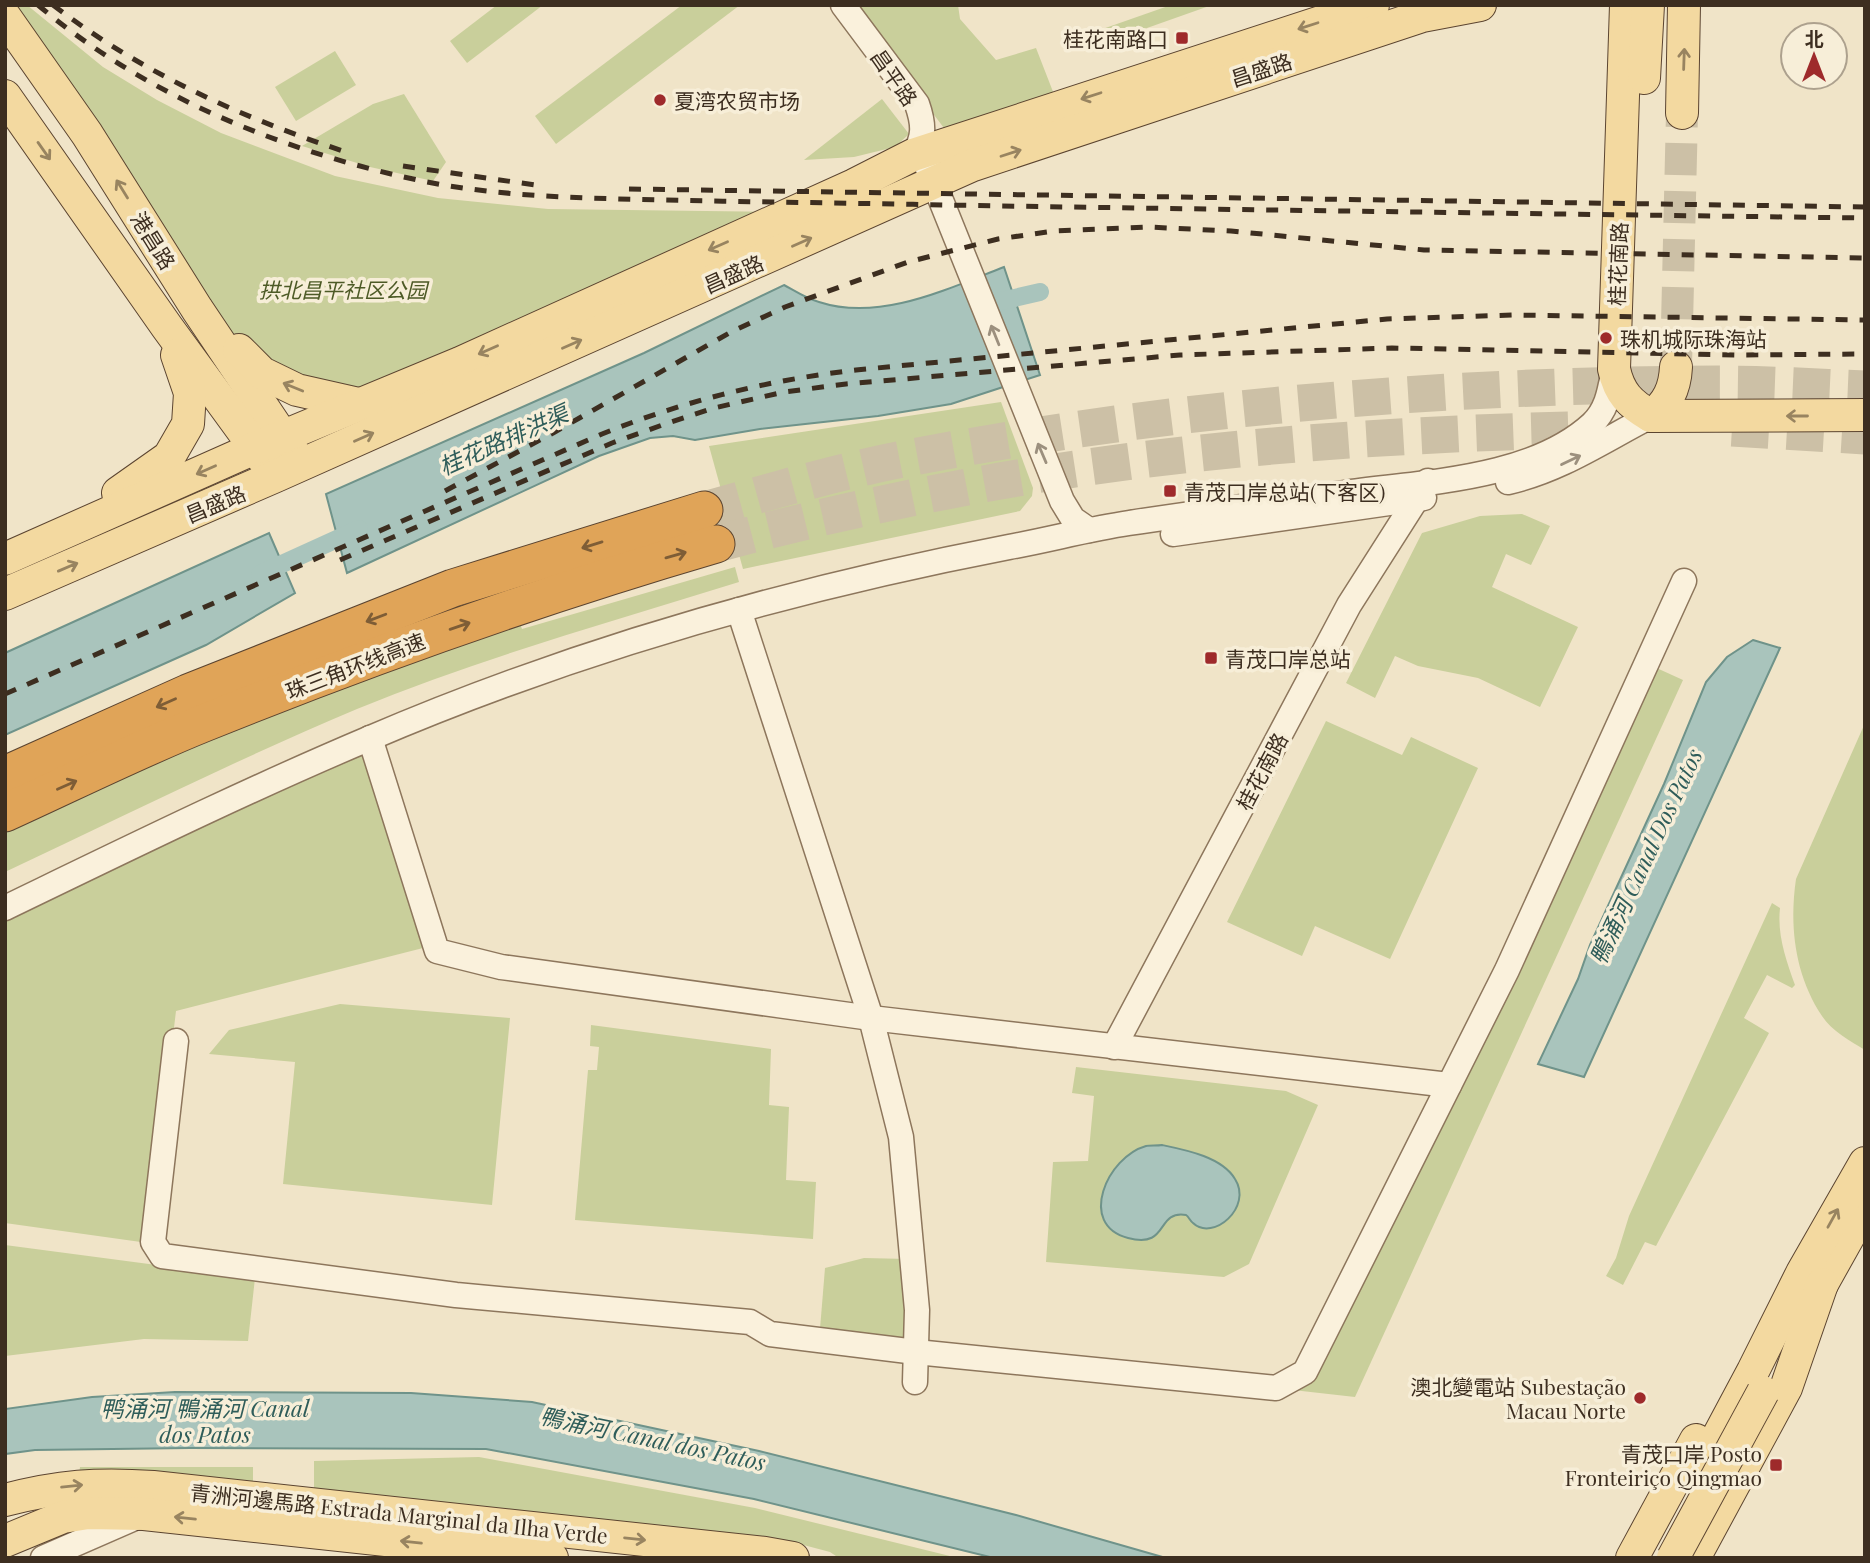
<svg xmlns="http://www.w3.org/2000/svg" width="1870" height="1563" font-family="'Playfair Display','Noto Sans SC',serif">
	<style>
		.green { fill: #c9cf9b }
		.water { fill: #a9c4bc; stroke: #6f938a; stroke-width: 2 }
		.lines { fill: none; stroke-linecap: round; stroke-linejoin: round }
		.canal { stroke: #a9c4bc; stroke-width: 18 }
		.major-tunnel { stroke: #ccc0a6; stroke-width: 32; stroke-dasharray: 32 16; stroke-linecap: butt }
		.highway-tunnel { stroke: #ccc0a6; stroke-width: 37; stroke-dasharray: 37 18; stroke-linecap: butt }
		.minor-casing { stroke: #8d765c; stroke-width: 27 }
		.major-casing { stroke: #5b4430; stroke-width: 34 }
		.highway-casing { stroke: #5b4430; stroke-width: 39 }
		.minor { stroke: #faf1dc; stroke-width: 24 }
		.major { stroke: #f3d9a0; stroke-width: 32 }
		.highway { stroke: #e0a458; stroke-width: 37 }
		.rail { stroke: #3d2e20; stroke-width: 5; stroke-dasharray: 12 12; stroke-linecap: butt }
		.major-bridge-casing { stroke: #5b4430; stroke-width: 34; stroke-linecap: butt }
		.major-bridge { stroke: #f3d9a0; stroke-width: 32 }
		.oneway { stroke: #988460 }
		.oneway2 { stroke: #9c907e }
		.oneway3 { stroke: #7e5d36 }
		.poi-dot { fill: #9e2a2b; stroke: #f7eed8; stroke-width: 2.5 }
		.labels { text-anchor: middle; dominant-baseline: central; stroke-width: 7; stroke-linejoin: round; paint-order: stroke }
		.poi-label { font-size: 21px; fill: #3d2e20; stroke: #f7eed8; text-anchor: start }
		.street-label { font-size: 21px; fill: #3d2e20; stroke: #f7eed8 }
		.park-label { font-size: 21px; font-style: italic; fill: #4d5a26; stroke: #f7eed8 }
		.water-label { font-size: 23px; font-style: italic; fill: #2f5d5a; stroke: #f7eed8 }
	</style>
	<rect width="100%" height="100%" fill="#f0e4c8"/>
	<g class="green">
		<path d="M 5,5 L 27,5 L 103,67 L 157,100 L 221,133 L 335,176 L 438,198 L 548,209 L 789,212 L 359,404 L 297,389 L 198,309 Z"/>
		<path d="M 497,5 L 543,5 L 467,63 L 450,41 Z"/>
		<path d="M 682,5 L 740,5 L 556,144 L 535,116 Z"/>
		<path d="M 851,5 L 958,5 L 960,19 L 996,60 L 1036,48 L 1057,102 L 950,136 Z"/>
		<path d="M 1171,5 L 1212,5 L 1099,45 L 1094,32 Z"/>
		<path d="M 335,51 L 356,85 L 296,121 L 275,87 Z"/>
		<path d="M 404,94 L 446,162 L 433,181 L 370,167 L 302,146 L 373,104 Z"/>
		<path d="M 882,99 L 909,134 L 895,147 L 854,157 L 804,160 Z"/>
		<path d="M 1001,402 L 1033,488 L 1032,496 L 1020,511 L 743,569 L 709,446 Z"/>
		<path d="M 1522,514 L 1550,526 L 1531,565 L 1506,554 L 1492,587 L 1578,627 L 1540,707 L 1478,678 L 1418,666 L 1395,656 L 1375,698 L 1346,683 L 1422,533 L 1480,516 Z"/>
		<path d="M 735,567 L 739,582 C 611,622 481,658 357,709 C 238,759 122,817 5,872 L 5,818 L 516,612 L 522,629 Z"/>
		<path d="M 1650,665 L 1683,680 L 1355,1397 L 1284,1389 Z"/>
		<path d="M 1326,721 L 1402,755 L 1411,737 L 1478,768 L 1390,959 L 1315,926 L 1302,956 L 1227,922 Z"/>
		<path d="M 1865,723 L 1865,1050 C 1850,1041 1832,1031 1822,1016 C 1795,975 1789,927 1796,879 Z"/>
		<path d="M 367,744 L 427,947 L 176,1011 L 148,1243 L 5,1223 L 5,916 Z"/>
		<path d="M 1772,903 L 1780,908 C 1777,935 1786,960 1795,985 L 1792,988 L 1767,975 L 1744,1018 L 1769,1033 L 1656,1246 L 1645,1242 L 1623,1285 L 1606,1276 L 1616,1258 L 1629,1216 Z"/>
		<path d="M 340,1004 L 510,1018 L 492,1205 L 283,1184 L 295,1062 L 209,1054 L 229,1030 Z"/>
		<path d="M 591,1025 L 771,1049 L 769,1105 L 789,1107 L 786,1180 L 816,1182 L 813,1239 L 575,1220 L 588,1070 L 597,1070 L 599,1047 L 590,1046 Z"/>
		<path d="M 1076,1067 L 1286,1091 L 1318,1105 L 1249,1264 L 1224,1277 L 1046,1262 L 1053,1162 L 1088,1161 L 1094,1096 L 1072,1093 Z"/>
		<path d="M 5,1245 L 255,1278 L 248,1341 L 144,1339 L 5,1356 Z"/>
		<path d="M 864,1258 L 908,1259 L 911,1341 L 820,1329 L 825,1268 Z"/>
		<path d="M 479,1457 L 755,1508 L 958,1558 L 839,1558 L 830,1552 L 796,1543 L 314,1493 L 314,1461 Z"/>
		<path d="M 80,1467 L 253,1467 L 253,1487 L 79,1474 Z"/>
	</g>
	<g class="water">
		<path d="M 1004,267 L 1040,375 L 951,404 L 878,416 L 760,429 L 695,440 L 673,436 L 650,438 L 599,456 L 347,573 L 326,494 L 644,353 L 784,285 C 795,291 807,299 819,302 C 880,322 947,289 1004,267 Z"/>
		<path d="M 269,533 L 295,593 L 206,645 L 5,735 L 5,653 Z"/>
		<path d="M 1753,640 L 1780,648 L 1584,1077 L 1538,1064 L 1578,979 L 1590,945 L 1664,784 L 1706,682 L 1727,657 Z"/>
		<path d="M 1162,1145 C 1186,1150 1222,1157 1235,1179 C 1253,1207 1213,1242 1193,1223 C 1190,1221 1189,1217 1186,1215 C 1155,1210 1170,1249 1128,1238 C 1077,1225 1107,1157 1146,1146 C 1150,1145 1157,1146 1162,1145 Z"/>
		<path d="M 175,1392 L 411,1393 L 532,1402 L 759,1451 L 1016,1515 L 1166,1558 L 994,1558 L 754,1499 L 486,1449 L 190,1448 L 35,1450 L 5,1454 L 5,1409 L 92,1397 Z"/>
	</g>
	<g class="lines">
		<g class="canal">
			<path d="M 993,303 L 1040,292"/>
			<path d="M 260,574 L 359,529"/>
		</g>
		<path class="major-tunnel" d="M 1676,367 L 1682,113"/>
		<g class="highway-tunnel">
			<path d="M 1732,428 L 1865,436"/>
			<path d="M 704,510 C 770,492 836,472 903,459 C 1171,407 1445,385 1718,384 C 1767,384 1816,387 1865,389"/>
			<path d="M 716,544 C 809,519 905,498 1000,481 C 1201,446 1407,433 1611,429"/>
		</g>
		<defs>
			<g id="minor">
				<path d="M 843,5 L 917,104 C 924,124 925,138 913,155 L 925,162 L 930,173 L 1062,501 L 1073,519 L 1089,530"/>
				<path d="M 1508,482 C 1561,470 1604,440 1651,416"/>
				<path d="M 1173,534 L 1424,498"/>
				<path d="M 739,610 L 871,1018 L 901,1137 L 917,1310 L 915,1382"/>
				<path d="M 370,738 L 437,951 L 501,967 L 871,1018 L 1449,1085"/>
				<path d="M 5,908 C 125,850 245,791 368,739 C 573,651 791,589 1009,547 C 1049,540 1088,529 1129,523 C 1200,512 1272,503 1344,493 C 1422,482 1531,480 1592,424 C 1608,409 1610,389 1614,369"/>
				<path d="M 176,1041 L 153,1242 L 162,1256 L 456,1295 L 750,1322 L 770,1334 L 916,1352 L 1276,1388 L 1305,1372 L 1507,970 L 1684,581"/>
				<path d="M 1114,1047 L 1349,605 L 1428,481"/>
				<path d="M 43,1558 L 137,1517"/>
			</g>
			<g id="major">
				<path d="M 1626,5 L 1614,369 C 1619,393 1630,404 1651,416 L 1865,415"/>
				<path d="M 5,17 L 87,134 L 197,309 L 293,452"/>
				<path d="M 1644,78 L 1648,5"/>
				<path d="M 5,96 L 167,327 L 267,464"/>
				<path d="M 1682,113 L 1684,5"/>
				<path d="M 239,350 L 262,373 L 297,390 L 359,404"/>
				<path d="M 1651,416 C 1668,404 1675,388 1676,367"/>
				<path d="M 118,493 L 169,457 L 188,424 L 190,393 L 177,355"/>
				<path d="M 5,559 L 255,448 L 460,363 L 854,185 L 913,155 L 1373,5"/>
				<path d="M 5,594 L 276,476 L 973,165 L 1422,16 L 1480,5"/>
				<path d="M 1812,1302 L 1865,1207"/>
				<path d="M 1697,1476 L 1753,1371 L 1802,1273 L 1865,1163"/>
				<path d="M 5,1500 C 59,1486 97,1483 153,1487 L 765,1553 L 793,1558"/>
				<path d="M 5,1541 L 63,1517 L 88,1513 L 144,1514 L 552,1558"/>
				<path d="M 1632,1558 L 1696,1440"/>
				<path d="M 1694,1558 L 1786,1388 L 1822,1284"/>
			</g>
			<g id="highway">
				<path d="M 5,775 L 188,693 L 453,588 L 704,510"/>
				<path d="M 5,813 C 71,783 137,750 204,723 C 372,655 542,595 716,544"/>
			</g>
		</defs>
		<use href="#minor" class="minor-casing"/>
		<use href="#major" class="major-casing"/>
		<use href="#highway" class="highway-casing"/>
		<use href="#minor" class="minor"/>
		<use href="#major" class="major"/>
		<use href="#highway" class="highway"/>
		<g class="rail">
			<path d="M 38,5 C 148,98 287,153 427,182 C 504,197 583,198 662,200 C 756,202 850,203 944,205 C 1251,210 1558,214 1865,218"/>
			<path d="M 53,5 C 142,73 240,117 346,152"/>
			<path d="M 403,166 L 535,185"/>
			<path d="M 629,189 L 1865,207"/>
			<path d="M 445,491 L 553,433 L 731,332 L 785,307 L 908,262 L 998,239 L 1054,231 L 1148,227 L 1231,231 L 1424,250 L 1865,258"/>
			<path d="M 340,560 L 612,443 L 665,424 L 714,408 L 784,392 L 846,384 L 1180,355 L 1392,348 L 1736,355 L 1865,354"/>
			<path d="M 5,694 L 602,434 C 684,401 768,380 856,370 L 1387,319 L 1512,315 L 1865,320"/>
		</g>
		<defs>
			<path id="major-bridge" d="M 1673,1558 L 1763,1392"/>
		</defs>
		<use href="#major-bridge" class="major-bridge-casing"/>
		<use href="#major-bridge" class="major-bridge"/>
	</g>
	<defs><path id="oneway-shaft" d="M-6 0H5M1.5-3L5.5 0L1.5 3" fill="none" stroke-width="1.6" stroke-linecap="round" stroke-linejoin="round" transform="scale(1.75)"/></defs>
	<g class="oneway">
		<use href="#oneway-shaft" transform="translate(1308 26) rotate(162)"/>
		<use href="#oneway-shaft" transform="translate(1684 59) rotate(-88)"/>
		<use href="#oneway-shaft" transform="translate(1091 96) rotate(162)"/>
		<use href="#oneway-shaft" transform="translate(44 151) rotate(55)"/>
		<use href="#oneway-shaft" transform="translate(1011 153) rotate(-18)"/>
		<use href="#oneway-shaft" transform="translate(122 189) rotate(-122)"/>
		<use href="#oneway-shaft" transform="translate(802 242) rotate(-24)"/>
		<use href="#oneway-shaft" transform="translate(718 246) rotate(156)"/>
		<use href="#oneway-shaft" transform="translate(572 344) rotate(-24)"/>
		<use href="#oneway-shaft" transform="translate(488 350) rotate(156)"/>
		<use href="#oneway-shaft" transform="translate(293 387) rotate(-158)"/>
		<use href="#oneway-shaft" transform="translate(1797 416) rotate(-180)"/>
		<use href="#oneway-shaft" transform="translate(364 437) rotate(-24)"/>
		<use href="#oneway-shaft" transform="translate(206 470) rotate(156)"/>
		<use href="#oneway-shaft" transform="translate(68 567) rotate(-23)"/>
		<use href="#oneway-shaft" transform="translate(1833 1218) rotate(-61)"/>
		<use href="#oneway-shaft" transform="translate(72 1486) rotate(-6)"/>
		<use href="#oneway-shaft" transform="translate(185 1518) rotate(-174)"/>
		<use href="#oneway-shaft" transform="translate(635 1539) rotate(6)"/>
		<use href="#oneway-shaft" transform="translate(411 1542) rotate(-174)"/>
	</g>
	<g class="oneway2">
		<use href="#oneway-shaft" transform="translate(995 335) rotate(-112)"/>
		<use href="#oneway-shaft" transform="translate(1042 453) rotate(-113)"/>
		<use href="#oneway-shaft" transform="translate(1571 460) rotate(-26)"/>
	</g>
	<g class="oneway3">
		<use href="#oneway-shaft" transform="translate(592 545) rotate(163)"/>
		<use href="#oneway-shaft" transform="translate(676 555) rotate(-16)"/>
		<use href="#oneway-shaft" transform="translate(376 618) rotate(159)"/>
		<use href="#oneway-shaft" transform="translate(460 626) rotate(-19)"/>
		<use href="#oneway-shaft" transform="translate(166 703) rotate(156)"/>
		<use href="#oneway-shaft" transform="translate(67 785) rotate(-24)"/>
	</g>
	<g class="poi-dot">
		<rect x="1175" y="31" width="14" height="14" rx="3.5"/>
		<circle cx="660" cy="100" r="7"/>
		<circle cx="1606" cy="338" r="7"/>
		<rect x="1163" y="484" width="14" height="14" rx="3.5"/>
		<rect x="1204" y="651" width="14" height="14" rx="3.5"/>
		<circle cx="1640" cy="1398" r="7"/>
		<rect x="1769" y="1458" width="14" height="14" rx="3.5"/>
	</g>
	<g class="labels">
		<g class="poi-label">
			<text x="1168" y="38" text-anchor="end">桂花南路口</text>
			<text x="674" y="100">夏湾农贸市场</text>
			<text x="1620" y="338">珠机城际珠海站</text>
			<text x="1184" y="491">青茂口岸总站(下客区)</text>
			<text x="1225" y="658">青茂口岸总站</text>
			<text x="1626" y="1386" text-anchor="end">澳北變電站 Subestação<tspan x="1626" dy="24">Macau Norte</tspan></text>
			<text x="1762" y="1453" text-anchor="end">青茂口岸 Posto<tspan x="1762" dy="24">Fronteiriço Qingmao</tspan></text>
		</g>
		<g class="street-label">
			<text transform="translate(1261 69) rotate(-18)">昌盛路</text>
			<text transform="translate(895 77) rotate(55)">昌平路</text>
			<text transform="translate(154 240) rotate(58)">港昌路</text>
			<text transform="translate(1617 264) rotate(-88)">桂花南路</text>
			<text transform="translate(733 273) rotate(-24)">昌盛路</text>
			<text transform="translate(215 503) rotate(-23)">昌盛路</text>
			<text transform="translate(355 665) rotate(-21)">珠三角环线高速</text>
			<text transform="translate(1261 771) rotate(-62)">桂花南路</text>
			<text transform="translate(399 1513) rotate(6)">青洲河邊馬路 Estrada Marginal da Ilha Verde</text>
		</g>
		<g class="park-label">
			<text x="343" y="289">拱北昌平社区公园</text>
		</g>
		<g class="water-label">
			<text transform="translate(503 439) rotate(-24)">桂花路排洪渠</text>
			<text transform="translate(1645 856) rotate(-65)">鴨涌河 Canal Dos Patos</text>
			<text x="205" y="1407">鸭涌河 鴨涌河 Canal<tspan x="205" dy="26">dos Patos</tspan></text>
			<text transform="translate(653 1438) rotate(12)">鴨涌河 Canal dos Patos</text>
		</g>
	</g>
	<rect width="1870" height="1563" fill="none" stroke="#3d2e20" stroke-width="14"/>
	<g transform="translate(1814 56)"><circle r="33" fill="#f7eed8" stroke="#ada18e" stroke-width="2"/>
	<path d="M0-5L12 26L0 18L-12 26Z" fill="#9e2a2b"/>
	<text y="-10" font-size="19" font-weight="bold" text-anchor="middle" fill="#3d2e20">北</text>
	</g>
</svg>
